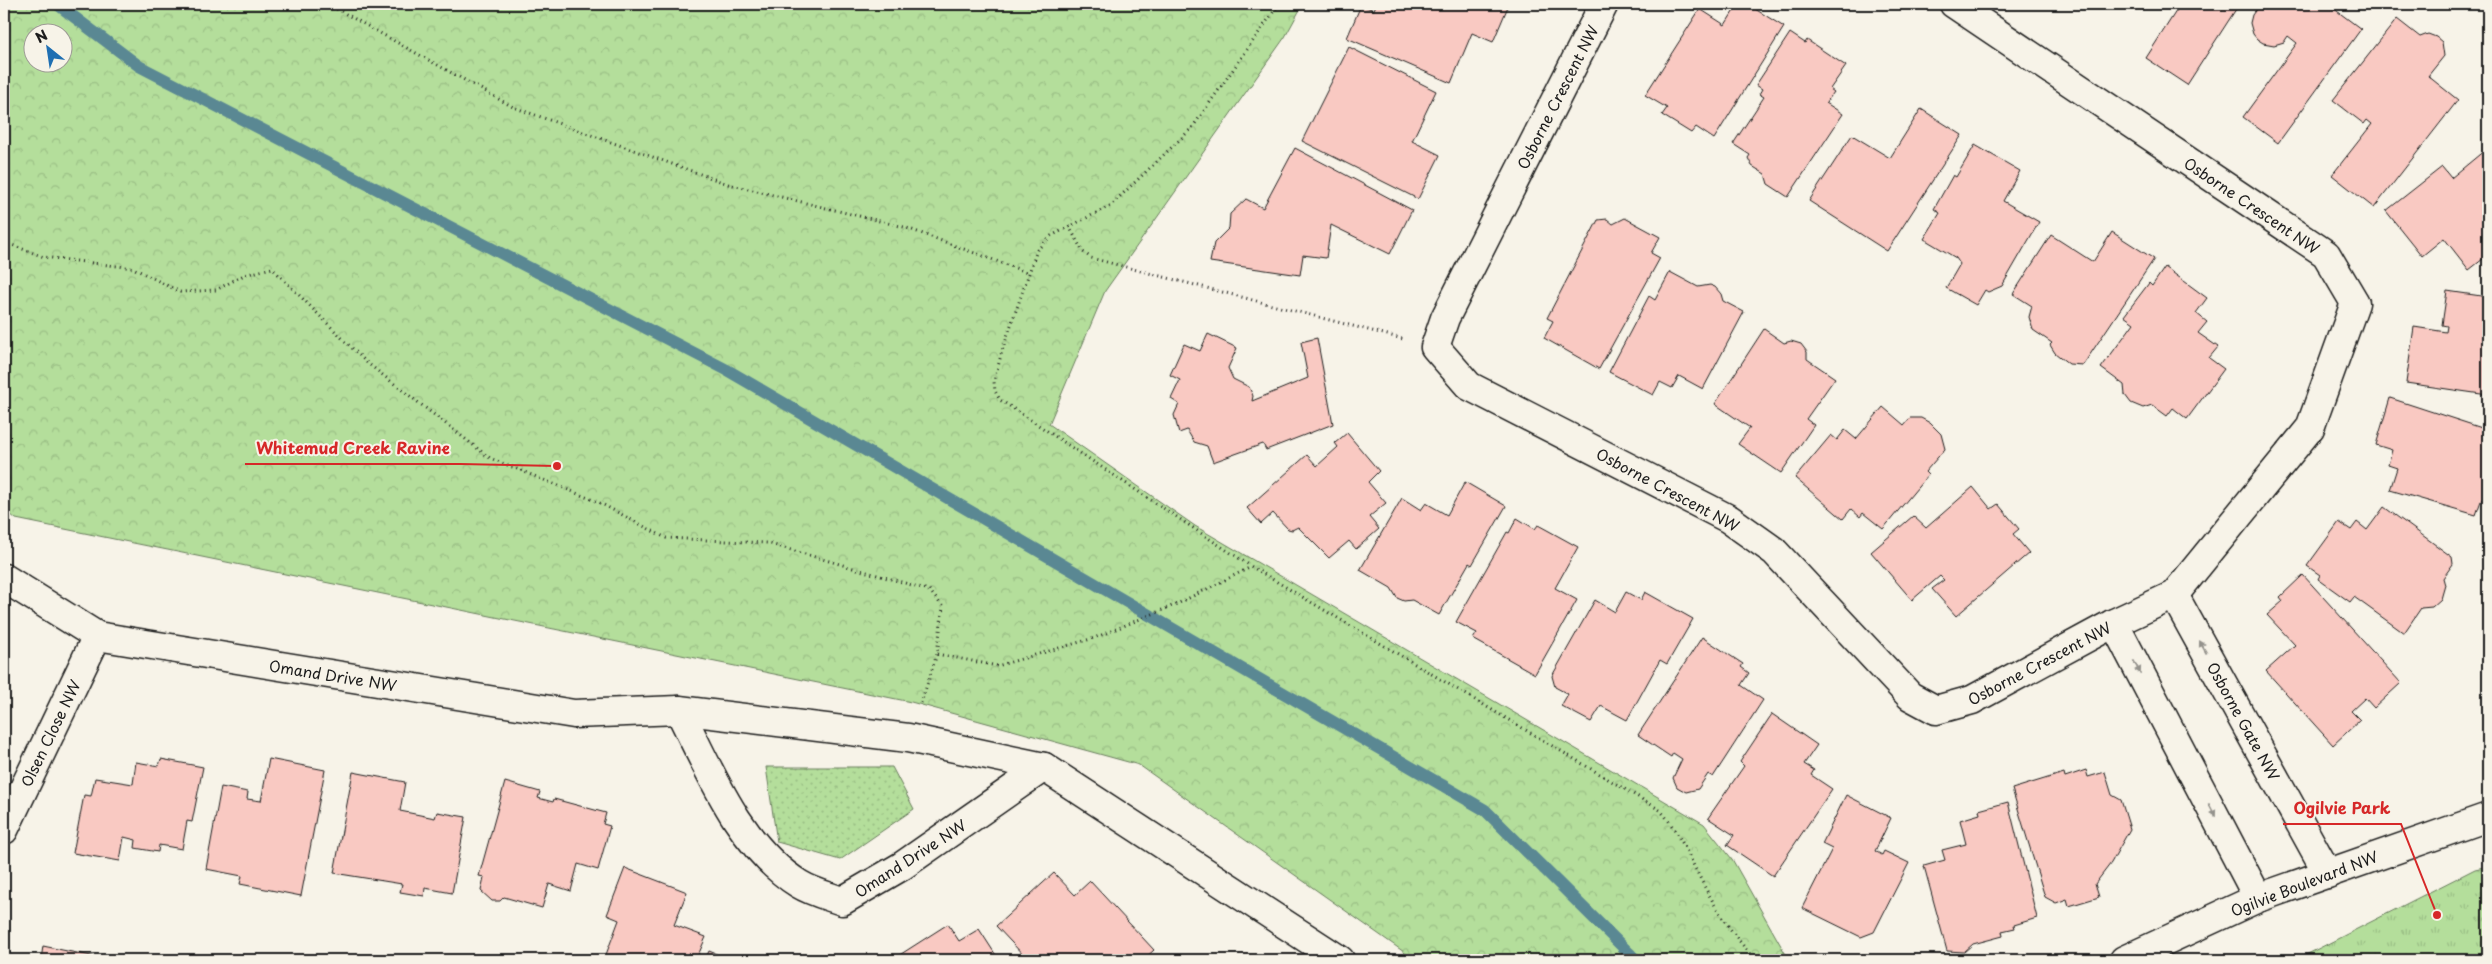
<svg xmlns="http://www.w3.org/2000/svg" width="2492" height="964" font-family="'Playpen Sans',sans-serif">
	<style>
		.grass { fill: url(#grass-dots); stroke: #687d5c }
		.forest { fill: url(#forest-crowns); stroke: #687d5c; fill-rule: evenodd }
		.park { fill: url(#park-tufts); stroke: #687d5c }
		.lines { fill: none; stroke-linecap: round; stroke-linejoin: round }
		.stream { stroke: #5a8893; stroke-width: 12 }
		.building { fill: #f9c9c2; stroke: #1c1c1c }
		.minor-casing { stroke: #1c1c1c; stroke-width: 31 }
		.path { stroke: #1c1c1c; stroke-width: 3; stroke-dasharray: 1 4; stroke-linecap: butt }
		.minor { stroke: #f7f3e8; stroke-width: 28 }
		.oneway { fill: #94928c }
		.labels { text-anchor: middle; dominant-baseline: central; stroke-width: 4; stroke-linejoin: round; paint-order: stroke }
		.street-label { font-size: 15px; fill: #1c1c1c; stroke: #f7f3e8 }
		.leader { fill: none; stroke: #d62828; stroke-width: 2 }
		.callout-dot { fill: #d62828; stroke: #f7f3e8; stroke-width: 2 }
		.callout-label { font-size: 16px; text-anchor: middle; font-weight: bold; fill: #d62828; stroke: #f7f3e8; stroke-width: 4; stroke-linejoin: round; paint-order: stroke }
	</style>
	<defs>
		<pattern id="grass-dots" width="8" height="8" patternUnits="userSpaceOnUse" patternTransform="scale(1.25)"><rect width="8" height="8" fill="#b4de9b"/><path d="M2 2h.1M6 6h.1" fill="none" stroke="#9abe85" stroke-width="1.8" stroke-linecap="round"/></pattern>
		<pattern id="forest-crowns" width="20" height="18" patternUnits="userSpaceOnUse" patternTransform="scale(1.25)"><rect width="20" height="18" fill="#b4de9b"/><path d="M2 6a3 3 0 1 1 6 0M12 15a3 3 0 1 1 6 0" fill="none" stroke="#9abe85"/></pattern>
		<pattern id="park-tufts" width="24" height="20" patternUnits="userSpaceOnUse" patternTransform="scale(1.25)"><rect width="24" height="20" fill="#b4de9b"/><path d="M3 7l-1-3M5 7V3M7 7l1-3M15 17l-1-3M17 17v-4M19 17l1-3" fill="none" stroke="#9abe85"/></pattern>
	</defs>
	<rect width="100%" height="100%" fill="#f7f3e8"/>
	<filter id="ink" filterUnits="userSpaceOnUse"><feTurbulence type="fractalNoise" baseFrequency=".02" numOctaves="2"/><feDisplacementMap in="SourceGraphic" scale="10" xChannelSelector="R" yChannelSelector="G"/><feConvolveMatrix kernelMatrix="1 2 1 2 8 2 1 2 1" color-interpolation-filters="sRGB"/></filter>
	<g filter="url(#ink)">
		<path class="grass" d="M 766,767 L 892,767 L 914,809 L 840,860 L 777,842 Z"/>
		<path class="forest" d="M 4,4 L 1303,4 L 1285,37 L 1105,291 L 1049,424 L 1195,526 L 1704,824 L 1732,859 L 1789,960 L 1411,960 L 1404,952 L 1139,765 L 911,702 L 16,519 L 4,509 ZM 32,32 L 62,32 L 62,62 L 32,62 Z"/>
		<path class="park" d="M 2488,866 L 2488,960 L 2296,960 L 2475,869 Z"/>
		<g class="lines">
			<path class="stream" d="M 57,4 L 139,66 L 727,370 L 1485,810 L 1636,960"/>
		</g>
		<g class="building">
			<path d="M 1376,4 L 1509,4 L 1493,42 L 1472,33 L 1451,83 L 1347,38 L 1361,5 L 1374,10 Z"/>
			<path d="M 1738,4 L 1747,4 L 1784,27 L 1714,139 L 1696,127 L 1691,133 L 1662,115 L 1667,108 L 1645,95 L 1700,9 L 1725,25 Z"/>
			<path d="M 2178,4 L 2234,4 L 2238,6 L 2187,85 L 2146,58 L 2180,5 Z"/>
			<path d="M 2260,4 L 2330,4 L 2329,5 L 2361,29 L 2278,143 L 2243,117 L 2297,43 L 2288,36 L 2284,42 L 2274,45 L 2263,43 L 2257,39 L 2253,34 L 2250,23 L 2252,15 Z"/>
			<path d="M 2397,19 L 2420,37 L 2428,34 L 2436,37 L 2442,42 L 2444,56 L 2428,76 L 2458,100 L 2374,208 L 2332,175 L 2372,124 L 2367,120 L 2364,124 L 2333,100 Z"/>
			<path d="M 1790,33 L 1805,43 L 1807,40 L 1846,66 L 1830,89 L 1834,92 L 1826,103 L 1843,114 L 1788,197 L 1768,184 L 1765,174 L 1752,166 L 1748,158 L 1750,155 L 1733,144 L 1764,97 L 1759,94 L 1762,89 L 1756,85 Z"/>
			<path d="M 1349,47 L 1436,91 L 1412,141 L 1440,155 L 1418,199 L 1302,141 Z"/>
			<path d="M 1921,109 L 1962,135 L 1887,251 L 1809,201 L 1852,135 L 1890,158 Z"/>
			<path d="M 1975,145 L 2020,171 L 2003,201 L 2039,222 L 2002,286 L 1988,292 L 1985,290 L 1976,305 L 1946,288 L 1960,264 L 1956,258 L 1924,239 L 1940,213 L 1934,209 L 1953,175 L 1956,177 Z"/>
			<path d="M 1295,148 L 1412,210 L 1390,254 L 1331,225 L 1326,258 L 1303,255 L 1300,275 L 1210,262 L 1214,243 L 1229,228 L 1230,214 L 1246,199 L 1263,208 Z"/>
			<path d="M 2485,150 L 2488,154 L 2488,255 L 2469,270 L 2444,238 L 2422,256 L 2386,211 L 2442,167 L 2451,178 Z"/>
			<path d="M 1625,218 L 1660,237 L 1651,253 L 1660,258 L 1599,369 L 1544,338 L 1553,321 L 1547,318 L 1598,220 L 1607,219 L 1613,224 Z"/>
			<path d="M 2112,232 L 2154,259 L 2083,365 L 2069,364 L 2055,353 L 2050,345 L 2052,343 L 2033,330 L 2029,317 L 2032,306 L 2013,294 L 2051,235 L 2093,262 Z"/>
			<path d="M 2165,267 L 2207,298 L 2196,313 L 2207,322 L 2198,333 L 2218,347 L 2209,358 L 2224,369 L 2187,419 L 2173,408 L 2167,416 L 2152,405 L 2143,408 L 2131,403 L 2125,395 L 2124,385 L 2101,368 L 2134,323 L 2124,316 L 2149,283 L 2152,286 Z"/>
			<path d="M 1670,272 L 1698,287 L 1710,285 L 1715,287 L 1721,294 L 1723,301 L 1744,312 L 1703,389 L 1679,376 L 1672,388 L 1660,382 L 1653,395 L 1609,372 L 1649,296 L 1655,300 Z"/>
			<path d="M 2447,291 L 2488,297 L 2488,395 L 2406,383 L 2414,327 L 2446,332 L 2447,326 L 2442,325 Z"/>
			<path d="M 1764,329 L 1784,343 L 1791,341 L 1801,344 L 1807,352 L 1807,359 L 1835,378 L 1806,419 L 1814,425 L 1781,473 L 1738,444 L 1750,428 L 1715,404 Z"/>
			<path d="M 1208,334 L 1237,348 L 1228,368 L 1233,379 L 1249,387 L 1253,396 L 1252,401 L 1308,378 L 1301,342 L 1317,338 L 1333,424 L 1266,450 L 1263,444 L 1213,462 L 1207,446 L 1194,442 L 1187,430 L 1179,433 L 1174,415 L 1179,404 L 1171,399 L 1180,380 L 1170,375 L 1184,344 L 1200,351 Z"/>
			<path d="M 2390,398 L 2488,430 L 2488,496 L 2482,498 L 2476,515 L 2390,490 L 2397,468 L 2388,465 L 2392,450 L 2376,445 Z"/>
			<path d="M 1883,407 L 1904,425 L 1910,418 L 1921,418 L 1930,423 L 1941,434 L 1945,449 L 1925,472 L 1928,475 L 1883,529 L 1863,513 L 1860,517 L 1851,509 L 1843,519 L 1795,478 L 1831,435 L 1837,440 L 1845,430 L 1856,439 Z"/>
			<path d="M 1347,433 L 1379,471 L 1368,482 L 1386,503 L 1369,517 L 1379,529 L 1356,549 L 1349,541 L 1329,558 L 1298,527 L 1292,530 L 1288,529 L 1273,513 L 1261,524 L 1247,508 L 1307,455 L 1317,466 L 1338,447 L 1335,443 Z"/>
			<path d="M 1465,482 L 1506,506 L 1472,565 L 1469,563 L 1439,615 L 1412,600 L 1404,601 L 1397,598 L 1391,588 L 1360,570 L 1402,498 L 1421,510 L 1426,503 L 1447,515 Z"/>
			<path d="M 1973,487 L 1991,509 L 1998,504 L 2019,529 L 2013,534 L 2029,553 L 1956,616 L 1932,589 L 1944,580 L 1940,576 L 1912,600 L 1871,552 L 1913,516 L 1926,528 Z"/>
			<path d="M 2384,507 L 2452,557 L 2453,564 L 2443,578 L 2445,585 L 2441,599 L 2432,607 L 2421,608 L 2404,633 L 2354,597 L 2350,602 L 2318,579 L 2320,575 L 2307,566 L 2339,522 L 2351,530 L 2357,522 L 2367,530 Z"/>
			<path d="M 1517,518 L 1535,529 L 1538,525 L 1578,547 L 1555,588 L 1577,600 L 1535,674 L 1473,639 L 1477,633 L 1456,622 L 1507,532 L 1509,533 Z"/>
			<path d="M 2303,575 L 2401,683 L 2374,708 L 2365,698 L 2351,711 L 2360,720 L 2333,745 L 2266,671 L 2295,645 L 2267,615 L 2283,601 L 2280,597 Z"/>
			<path d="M 1626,592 L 1641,600 L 1645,592 L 1693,619 L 1667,664 L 1660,660 L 1627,720 L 1601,706 L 1591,722 L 1561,706 L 1568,694 L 1555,687 L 1552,676 L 1595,600 L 1615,612 Z"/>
			<path d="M 1702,637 L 1743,664 L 1741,667 L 1749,673 L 1741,685 L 1763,700 L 1713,777 L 1708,774 L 1698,789 L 1686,792 L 1677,787 L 1673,778 L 1682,759 L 1673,753 L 1671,757 L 1638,735 Z"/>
			<path d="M 1772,714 L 1817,745 L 1804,764 L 1814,770 L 1811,775 L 1832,789 L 1773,876 L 1727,845 L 1734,835 L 1708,818 L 1744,766 L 1740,762 Z"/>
			<path d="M 161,759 L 203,767 L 192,822 L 187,821 L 182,849 L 159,845 L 158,852 L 135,848 L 136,840 L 124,837 L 120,861 L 73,853 L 84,795 L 91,796 L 95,778 L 133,784 L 136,762 L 159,766 Z"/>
			<path d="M 269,759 L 325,770 L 301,896 L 240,884 L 242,876 L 206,869 L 221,787 L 248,792 L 247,799 L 261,801 Z"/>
			<path d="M 2086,770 L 2088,777 L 2105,772 L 2112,795 L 2121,800 L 2130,829 L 2111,863 L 2095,884 L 2099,897 L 2069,906 L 2067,899 L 2056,903 L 2045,897 L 2012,789 L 2064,773 L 2065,777 Z"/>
			<path d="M 353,772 L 405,782 L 400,811 L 435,818 L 437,812 L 466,817 L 452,893 L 425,888 L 424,896 L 400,892 L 402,884 L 334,873 Z"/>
			<path d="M 505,782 L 540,792 L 538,798 L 553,802 L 554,799 L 606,813 L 603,824 L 610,826 L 598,870 L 578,864 L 571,891 L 549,884 L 542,908 L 504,897 L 500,901 L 492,901 L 481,891 L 484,877 L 479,876 Z"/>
			<path d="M 1846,795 L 1891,818 L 1875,851 L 1882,855 L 1884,851 L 1909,863 L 1874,932 L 1861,937 L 1802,908 L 1832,849 L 1822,844 Z"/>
			<path d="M 2008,802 L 2037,918 L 2014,925 L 2015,928 L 2002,931 L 2003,936 L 1973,944 L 1964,952 L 1947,951 L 1924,866 L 1945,860 L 1942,850 L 1966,844 L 1960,820 L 1980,814 L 1979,810 Z"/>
			<path d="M 625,868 L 687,892 L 674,925 L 706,937 L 696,960 L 604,960 L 619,920 L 607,915 Z"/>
			<path d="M 1054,873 L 1075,895 L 1090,881 L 1154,950 L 1143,960 L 1028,960 L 996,926 Z"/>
			<path d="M 948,924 L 959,941 L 979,929 L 999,960 L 901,960 L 898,956 Z"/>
			<path d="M 43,946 L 101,958 L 100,960 L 41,960 Z"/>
			<path d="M 709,951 L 731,960 L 705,960 Z"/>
			<path d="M 11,956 L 33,960 L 10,960 Z"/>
		</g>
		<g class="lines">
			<defs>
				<g id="minor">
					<path d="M 1604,4 L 1445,318 L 1435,347 L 1469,386 L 1729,519 L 1774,551 L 1910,696 L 1936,710 L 1972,700 L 2114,623 L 2174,595 L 2310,428 L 2355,303 L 2326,254 L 1954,4"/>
					<path d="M 4,578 L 97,636 L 574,714 L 679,710 L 908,738 L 1044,767 L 1340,960"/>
					<path d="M 2174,595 L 2328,874"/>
					<path d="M 2114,623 L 2258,898"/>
					<path d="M 679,710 C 710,771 739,846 799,884 C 812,892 828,896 842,901 L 902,866 L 1044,767"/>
					<path d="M 4,830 L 97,636"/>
					<path d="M 2124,960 L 2258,898 L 2488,817"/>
				</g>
			</defs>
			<use href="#minor" class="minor-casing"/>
			<g class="path">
				<path d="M 328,4 L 513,107 L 728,184 L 904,227 L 1029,273"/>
				<path d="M 1279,4 L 1192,128 L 1110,206 L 1051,236 L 1037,250 L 1002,351 L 994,382 L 995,391 L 1000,400 L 1011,407 L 1252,567 L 1660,810 C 1683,836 1694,870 1712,900 C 1724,922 1739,941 1755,960"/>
				<path d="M 1069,226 L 1083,252 L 1091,258 L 1403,339"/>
				<path d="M 4,242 L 44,257 L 133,268 L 180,292 L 216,290 L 244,275 L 272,268 L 366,362 L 490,458 L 598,502 L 666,538 L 767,543 L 929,590 L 943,607 L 937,654 L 920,706"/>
				<path d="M 937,654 L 997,666 L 1094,638 L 1177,604 L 1251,567"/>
			</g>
			<use href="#minor" class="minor"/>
		</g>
		<defs><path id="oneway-solid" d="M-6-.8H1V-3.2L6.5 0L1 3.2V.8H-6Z" transform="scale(1.25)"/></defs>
		<g class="oneway">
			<use href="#oneway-solid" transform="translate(2203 647) rotate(-119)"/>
			<use href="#oneway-solid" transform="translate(2137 667) rotate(62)"/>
			<use href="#oneway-solid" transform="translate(2212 810) rotate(62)"/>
		</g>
	</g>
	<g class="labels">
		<g class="street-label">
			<text transform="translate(1557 97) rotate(-63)">Osborne Crescent NW</text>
			<text transform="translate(2252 205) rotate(34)">Osborne Crescent NW</text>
			<text transform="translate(1668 489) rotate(28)">Osborne Crescent NW</text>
			<text transform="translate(2039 663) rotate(-28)">Osborne Crescent NW</text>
			<text transform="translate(333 675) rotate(9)">Omand Drive NW</text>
			<text transform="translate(2244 721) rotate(61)">Osborne Gate NW</text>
			<text transform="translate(50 733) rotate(-64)">Olsen Close NW</text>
			<text transform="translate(910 858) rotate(-33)">Omand Drive NW</text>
			<text transform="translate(2304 883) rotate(-21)">Ogilvie Boulevard NW</text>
		</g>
	</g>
	<path class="leader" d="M557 466L460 464H245M2437 915L2401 824H2283"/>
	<g class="callout-dot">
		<circle cx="557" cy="466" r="5"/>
		<circle cx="2437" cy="915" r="5"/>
	</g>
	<g class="callout-label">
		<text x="353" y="454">Whitemud Creek Ravine</text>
		<text x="2342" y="814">Ogilvie Park</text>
	</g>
	<rect width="2492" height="964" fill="none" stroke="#f7f3e8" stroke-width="20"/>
	<rect x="10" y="10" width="2472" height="944" fill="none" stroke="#1c1c1c" stroke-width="2" filter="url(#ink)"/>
	<g transform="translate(48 48) rotate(330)"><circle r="24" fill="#f7f3e8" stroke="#9f9d96"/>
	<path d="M0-4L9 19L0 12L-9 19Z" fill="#1f6fb2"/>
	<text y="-8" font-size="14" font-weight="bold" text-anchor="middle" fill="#1c1c1c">N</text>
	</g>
</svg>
